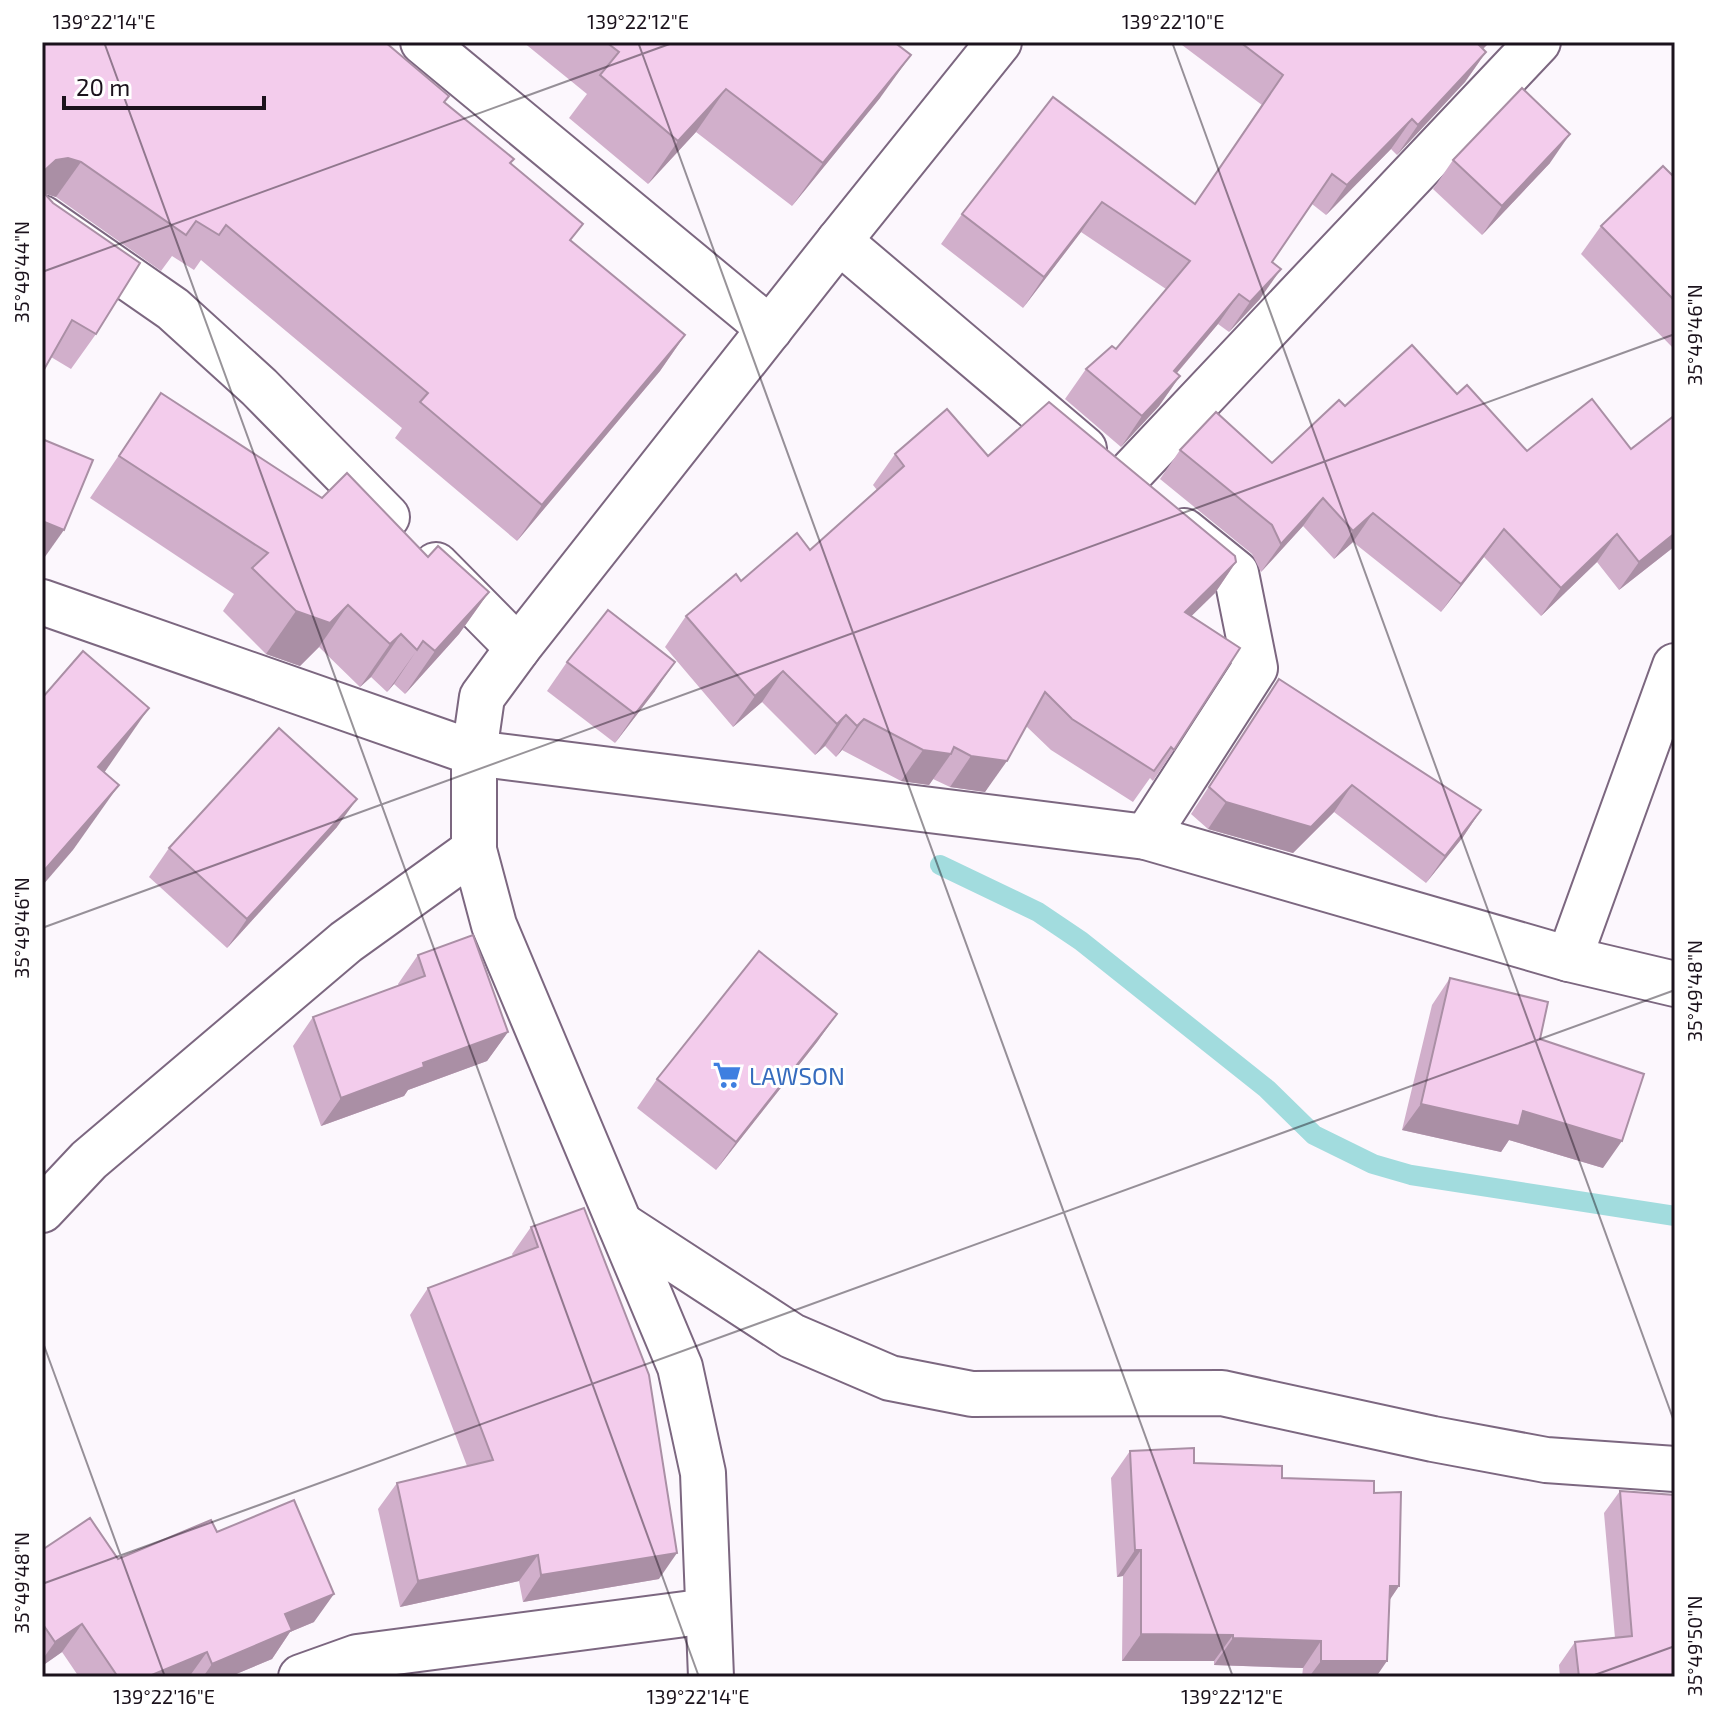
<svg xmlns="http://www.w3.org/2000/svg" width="1717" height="1719" font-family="'Exo 2',sans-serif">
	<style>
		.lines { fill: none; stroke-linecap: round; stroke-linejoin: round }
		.stream { stroke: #a2dcde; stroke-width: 20 }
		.minor-casing { stroke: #7c6780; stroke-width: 48 }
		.tertiary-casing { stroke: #7c6780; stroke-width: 48 }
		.minor { stroke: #fff; stroke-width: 44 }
		.tertiary { stroke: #fff; stroke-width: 44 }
		.wall { fill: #d1afcb }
		.shaded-wall { fill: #aa8fa5 }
		.building { fill: #f3ccec; stroke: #aa8fa5; stroke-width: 2 }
		.ticks { fill: none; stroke: #1b121c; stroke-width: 2; stroke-opacity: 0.45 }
		.labels { text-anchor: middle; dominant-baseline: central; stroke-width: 6; stroke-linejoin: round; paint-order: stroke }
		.shop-label { font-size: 24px; fill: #366cbe; stroke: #fff; text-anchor: start }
		.neatline { fill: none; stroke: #1b121c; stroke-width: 3 }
		.ticks-label { font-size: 20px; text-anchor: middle; fill: #1b121c }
	</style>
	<rect width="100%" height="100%" fill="#fcf7fd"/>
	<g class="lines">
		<path class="stream" d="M 940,865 L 1038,912 L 1081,941 L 1267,1089 L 1314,1135 L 1373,1164 L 1411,1175 L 1675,1216"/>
		<defs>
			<g id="minor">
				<path d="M 423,42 L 770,329"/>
				<path d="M 42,218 L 173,309 L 259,387 L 387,517"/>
				<path d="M 839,241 L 1084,449"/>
				<path d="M 1123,481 L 1538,42"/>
				<path d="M 436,565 L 518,648"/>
				<path d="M 1146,837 L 1255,668 L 1236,573 L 1184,531"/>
				<path d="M 1569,959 L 1675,666"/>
				<path d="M 42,1210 L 89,1160 L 346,942 L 474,850"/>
				<path d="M 620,1224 L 792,1336 L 890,1378 L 972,1394 L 1222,1393 L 1433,1439 L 1546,1460 L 1675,1469"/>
				<path d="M 301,1677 L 357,1657 L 708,1611"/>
			</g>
			<g id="tertiary">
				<path d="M 42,602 L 474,753 L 1146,837 L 1569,959 L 1675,984"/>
				<path d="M 711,1677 L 703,1473 L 680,1367 L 494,925 L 474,850 L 474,753 L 482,697 L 518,648 L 839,241 L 999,42"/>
			</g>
		</defs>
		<use href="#minor" class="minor-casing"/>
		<use href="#tertiary" class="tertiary-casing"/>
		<use href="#minor" class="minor"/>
		<use href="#tertiary" class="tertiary"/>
	</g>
	<g class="wall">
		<path d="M 42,42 L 444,102 L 511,164 L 571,241 L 685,335 L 660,371 L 517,541 L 395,438 L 402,428 L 201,260 L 194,270 L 172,256 L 161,271 L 56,197 L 45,194 L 96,334 L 71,369 L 51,357 L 42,373 Z"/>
		<path d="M 523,42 L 894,42 L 880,98 L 792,206 L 696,132 L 648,184 L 569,118 L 587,94 Z"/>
		<path d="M 1178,42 L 1490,42 L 1483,49 L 1486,52 L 1465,82 L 1397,155 L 1391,149 L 1326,215 L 1312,204 L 1272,262 L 1260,299 L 1229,332 L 1218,324 L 1177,373 L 1180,376 L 1159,406 L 1121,447 L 1065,399 L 1086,369 L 1116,349 L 1166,289 L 1081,232 L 1023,308 L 941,244 L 962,214 L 1053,97 L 1195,204 L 1262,105 Z"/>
		<path d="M 1453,160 L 1550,163 L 1482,235 L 1433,189 Z"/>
		<path d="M 1675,178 L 1675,350 L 1581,254 L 1601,226 Z"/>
		<path d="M 161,393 L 322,498 L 489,592 L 459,634 L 405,694 L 394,684 L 387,692 L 371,677 L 360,687 L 319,647 L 300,666 L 266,654 L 223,611 L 234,594 L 90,498 Z"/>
		<path d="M 1457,394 L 1527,451 L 1631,449 L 1675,415 L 1675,546 L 1619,590 L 1597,562 L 1541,616 L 1484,557 L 1441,612 L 1353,542 L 1334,559 L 1303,526 L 1261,572 L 1252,554 L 1160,479 L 1180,450 L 1272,463 L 1345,406 Z"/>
		<path d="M 895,454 L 988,456 L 1236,562 L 1215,593 L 1191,616 L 1174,750 L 1153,781 L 1150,778 L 1133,802 L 1051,750 L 1026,726 L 985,792 L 950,787 L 933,779 L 929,785 L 901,781 L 842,750 L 836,757 L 825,746 L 815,755 L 762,702 L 733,727 L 665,647 L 686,616 L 741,581 L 810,550 L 877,490 L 873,485 Z"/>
		<path d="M 567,662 L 655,691 L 615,743 L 547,691 Z"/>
		<path d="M 1279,679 L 1481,810 L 1463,837 L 1426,883 L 1334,812 L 1293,853 L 1208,829 L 1191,814 Z"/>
		<path d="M 337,827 L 227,948 L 149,877 L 169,848 Z"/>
		<path d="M 418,955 L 508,1032 L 487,1061 L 408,1090 L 404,1096 L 321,1126 L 293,1046 L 313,1017 L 399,986 L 398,984 Z"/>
		<path d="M 1450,978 L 1540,1039 L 1603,1168 L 1509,1140 L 1501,1152 L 1402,1130 L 1432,1005 Z"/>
		<path d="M 837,1014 L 817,1042 L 716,1170 L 637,1108 L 657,1079 Z"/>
		<path d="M 531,1227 L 659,1579 L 523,1602 L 519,1581 L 400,1607 L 378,1509 L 397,1483 L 467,1466 L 410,1315 L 428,1288 L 513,1256 L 512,1254 Z"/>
		<path d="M 1130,1451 L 1282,1478 L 1374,1493 L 1399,1586 L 1389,1600 L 1376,1677 L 1302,1677 L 1303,1668 L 1214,1665 L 1214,1661 L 1122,1661 L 1123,1576 L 1117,1577 L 1111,1478 Z"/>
		<path d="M 1620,1491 L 1675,1677 L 1560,1677 L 1559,1665 L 1575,1642 L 1615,1638 L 1604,1513 Z"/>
		<path d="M 217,1532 L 314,1622 L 290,1632 L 272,1659 L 229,1677 L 79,1677 L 62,1652 L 42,1666 L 42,1550 L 118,1559 Z"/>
	</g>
	<g class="shaded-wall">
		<path d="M 1479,42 L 1490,42 L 1456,74 Z"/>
		<path d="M 1486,52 L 1465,82 L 1397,155 L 1418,125 Z"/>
		<path d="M 911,55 L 880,98 L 792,206 L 823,163 Z"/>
		<path d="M 726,89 L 696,132 L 648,184 L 678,141 Z"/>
		<path d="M 1412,119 L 1391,149 L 1326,215 L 1347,185 Z"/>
		<path d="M 1570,134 L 1550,163 L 1482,235 L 1502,206 Z"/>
		<path d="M 68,158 L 81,162 L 56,197 L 43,193 L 42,175 L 46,169 L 56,160 Z"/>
		<path d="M 1102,202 L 1081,232 L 1023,308 L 1044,277 Z"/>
		<path d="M 1281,269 L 1260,299 L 1229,332 L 1250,302 Z"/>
		<path d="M 1239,294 L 1218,324 L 1153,401 L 1174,371 Z"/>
		<path d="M 685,335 L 660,371 L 517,541 L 542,505 Z"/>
		<path d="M 1180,376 L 1159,406 L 1121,447 L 1142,416 Z"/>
		<path d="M 1323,498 L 1303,526 L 1261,572 L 1281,544 Z"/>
		<path d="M 1373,513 L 1353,542 L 1334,559 L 1353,531 Z"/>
		<path d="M 42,521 L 64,530 L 42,561 Z"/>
		<path d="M 1504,529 L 1484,557 L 1441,612 L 1461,584 Z"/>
		<path d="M 1675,533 L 1675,546 L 1619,590 L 1639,562 Z"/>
		<path d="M 1617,534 L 1597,562 L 1541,616 L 1561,588 Z"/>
		<path d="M 1236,562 L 1215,593 L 1164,643 L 1185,612 Z"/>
		<path d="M 489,592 L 459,634 L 405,694 L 435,651 Z"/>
		<path d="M 348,605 L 319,647 L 300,666 L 266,654 L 296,611 Z"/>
		<path d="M 401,634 L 371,677 L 360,687 L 390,644 Z"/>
		<path d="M 423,641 L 394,684 L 387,692 L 417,650 Z"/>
		<path d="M 675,662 L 655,691 L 615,743 L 635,714 Z"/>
		<path d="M 783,671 L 762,702 L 733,727 L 755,696 Z"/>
		<path d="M 149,708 L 104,773 L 98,767 Z"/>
		<path d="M 846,715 L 825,746 L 815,755 L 837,724 Z"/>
		<path d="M 864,719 L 842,750 L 836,757 L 857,726 Z"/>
		<path d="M 923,750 L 951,754 L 929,785 L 901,781 Z"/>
		<path d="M 971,756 L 1007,761 L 985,792 L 950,787 Z"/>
		<path d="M 119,785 L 73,850 L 42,886 L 42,873 Z"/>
		<path d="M 1352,785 L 1334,812 L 1293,853 L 1208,829 L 1226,802 Z"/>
		<path d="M 357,799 L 337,827 L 227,948 L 247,919 Z"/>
		<path d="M 1481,810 L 1463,837 L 1426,883 L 1445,856 Z"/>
		<path d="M 837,1014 L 817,1042 L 716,1170 L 736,1142 Z"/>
		<path d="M 508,1032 L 487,1061 L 408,1090 L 404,1096 L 321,1126 L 341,1098 L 423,1063 Z"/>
		<path d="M 1421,1104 L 1523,1111 L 1622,1141 L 1603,1168 L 1509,1140 L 1501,1152 L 1402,1130 Z"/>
		<path d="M 1135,1550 L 1141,1550 L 1123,1576 L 1117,1577 Z"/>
		<path d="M 677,1553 L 659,1579 L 523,1602 L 541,1575 Z"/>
		<path d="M 538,1555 L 519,1581 L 400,1607 L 418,1581 Z"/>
		<path d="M 1390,1586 L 1399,1586 L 1381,1613 Z"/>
		<path d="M 334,1594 L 314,1622 L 290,1632 L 272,1659 L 229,1677 L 203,1677 L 212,1664 L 285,1614 Z"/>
		<path d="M 82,1624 L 62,1652 L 42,1666 L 42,1660 L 55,1642 Z"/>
		<path d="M 1141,1634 L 1233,1635 L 1214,1661 L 1122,1661 Z"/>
		<path d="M 1233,1638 L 1321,1641 L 1303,1668 L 1214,1665 Z"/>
		<path d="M 207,1652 L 189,1677 L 147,1677 Z"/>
		<path d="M 1321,1661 L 1387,1661 L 1376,1677 L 1309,1677 Z"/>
	</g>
	<g class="building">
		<path d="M 42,42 L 385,42 L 449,96 L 444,102 L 514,159 L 510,163 L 583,224 L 570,240 L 685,335 L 542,505 L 420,402 L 428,393 L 226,225 L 219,235 L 196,221 L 186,235 L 81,162 L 68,158 L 56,160 L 46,169 L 42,181 Z"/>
		<path d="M 606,42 L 894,42 L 911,55 L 823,163 L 726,89 L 678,141 L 600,75 L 619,52 Z"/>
		<path d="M 1240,42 L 1479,42 L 1477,43 L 1486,52 L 1418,125 L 1412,119 L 1347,185 L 1332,174 L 1272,262 L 1281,269 L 1250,302 L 1239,294 L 1174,371 L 1180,376 L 1142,416 L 1086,369 L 1112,346 L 1116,349 L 1190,261 L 1102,202 L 1044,277 L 962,214 L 1053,97 L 1195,204 L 1283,75 Z"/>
		<path d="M 1522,88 L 1570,134 L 1502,206 L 1453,160 Z"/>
		<path d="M 1663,166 L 1675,178 L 1675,301 L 1601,226 Z"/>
		<path d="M 42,181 L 45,194 L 53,203 L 140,263 L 96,334 L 72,320 L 42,373 Z"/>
		<path d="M 1412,345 L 1457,394 L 1467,385 L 1527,451 L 1592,399 L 1631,449 L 1675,415 L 1675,533 L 1639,562 L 1617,534 L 1561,588 L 1504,529 L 1461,584 L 1373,513 L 1353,531 L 1323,498 L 1281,544 L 1272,525 L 1180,450 L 1216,412 L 1272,463 L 1339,400 L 1345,406 Z"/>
		<path d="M 161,393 L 322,498 L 347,473 L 428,557 L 438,546 L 489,592 L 435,651 L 423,641 L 417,650 L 401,634 L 390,644 L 348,605 L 330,623 L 296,611 L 252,568 L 268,553 L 119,456 Z"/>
		<path d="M 1049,402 L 1235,556 L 1236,562 L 1185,612 L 1240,648 L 1174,750 L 1171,747 L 1154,771 L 1072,719 L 1045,692 L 1007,761 L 971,756 L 954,747 L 951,754 L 923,750 L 864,719 L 857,726 L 846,715 L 837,724 L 783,671 L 755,696 L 686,616 L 736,574 L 741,581 L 797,533 L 810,550 L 904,466 L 895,454 L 947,409 L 988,456 Z"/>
		<path d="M 42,439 L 93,460 L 64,530 L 42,521 Z"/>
		<path d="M 608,610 L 675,662 L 635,714 L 567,662 Z"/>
		<path d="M 83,651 L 149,708 L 98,767 L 119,785 L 42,873 L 42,698 Z"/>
		<path d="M 1279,679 L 1481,810 L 1445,856 L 1352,785 L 1311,827 L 1226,802 L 1209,787 Z"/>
		<path d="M 279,728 L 357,799 L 247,919 L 169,848 Z"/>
		<path d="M 473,935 L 508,1032 L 423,1063 L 424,1067 L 341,1098 L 313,1017 L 425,976 L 418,955 Z"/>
		<path d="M 759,951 L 837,1014 L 736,1142 L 657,1079 Z"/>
		<path d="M 1450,978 L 1548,1002 L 1540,1039 L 1644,1074 L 1622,1141 L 1523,1111 L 1519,1126 L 1421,1104 Z"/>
		<path d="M 584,1208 L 649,1375 L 677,1553 L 541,1575 L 538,1555 L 418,1581 L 397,1483 L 493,1460 L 428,1288 L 538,1247 L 531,1227 Z"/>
		<path d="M 1194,1448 L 1194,1463 L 1282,1466 L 1282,1478 L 1374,1481 L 1374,1493 L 1401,1492 L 1399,1586 L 1390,1586 L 1387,1661 L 1321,1661 L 1321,1641 L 1233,1638 L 1233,1635 L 1141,1634 L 1141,1550 L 1135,1550 L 1130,1451 Z"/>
		<path d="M 1620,1491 L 1675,1495 L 1675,1677 L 1579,1677 L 1575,1642 L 1632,1636 Z"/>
		<path d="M 294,1500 L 334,1594 L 285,1614 L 292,1630 L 212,1664 L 207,1652 L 147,1677 L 118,1677 L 82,1624 L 55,1642 L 42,1623 L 42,1550 L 90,1518 L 118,1559 L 211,1520 L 217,1532 Z"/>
	</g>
	<path class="ticks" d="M 104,42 L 699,1677M 638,42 L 1233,1677M 1172,42 L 1675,1424M 42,272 L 675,42M 42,928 L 1675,334M 42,1340 L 165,1677M 42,1584 L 1675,990M 1589,1677 L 1675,1646"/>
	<defs>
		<symbol id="supermarket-bare" viewBox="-9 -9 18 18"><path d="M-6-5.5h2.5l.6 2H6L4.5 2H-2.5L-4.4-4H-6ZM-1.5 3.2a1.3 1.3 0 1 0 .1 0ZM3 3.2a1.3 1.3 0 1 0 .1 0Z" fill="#3f7fe0" stroke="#fff" stroke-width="2.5" paint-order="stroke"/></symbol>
	</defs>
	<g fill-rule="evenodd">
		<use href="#supermarket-bare" x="707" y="1055" width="40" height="40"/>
	</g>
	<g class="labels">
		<g class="shop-label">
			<text x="749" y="1075">LAWSON</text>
		</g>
	</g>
	<rect width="1717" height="1719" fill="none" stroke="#ffffff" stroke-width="88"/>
	<path d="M64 96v12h200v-12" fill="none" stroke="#1b121c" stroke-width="4"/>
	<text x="76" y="96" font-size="24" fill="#1b121c" stroke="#ffffff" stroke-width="6" paint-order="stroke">20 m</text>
	<rect x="44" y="44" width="1629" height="1631" class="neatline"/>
	<g class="ticks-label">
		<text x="104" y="29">139°22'14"E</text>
		<text x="638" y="29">139°22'12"E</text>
		<text x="1173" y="29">139°22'10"E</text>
		<text transform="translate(22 272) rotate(-90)" y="7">35°49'44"N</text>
		<text transform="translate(1695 335) rotate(-90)" y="7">35°49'46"N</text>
		<text transform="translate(22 928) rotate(-90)" y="7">35°49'46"N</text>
		<text transform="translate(1695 991) rotate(-90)" y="7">35°49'48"N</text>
		<text transform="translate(22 1583) rotate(-90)" y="7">35°49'48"N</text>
		<text transform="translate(1695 1646) rotate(-90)" y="7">35°49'50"N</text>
		<text x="164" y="1704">139°22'16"E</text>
		<text x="698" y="1704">139°22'14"E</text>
		<text x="1232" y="1704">139°22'12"E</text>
	</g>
</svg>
